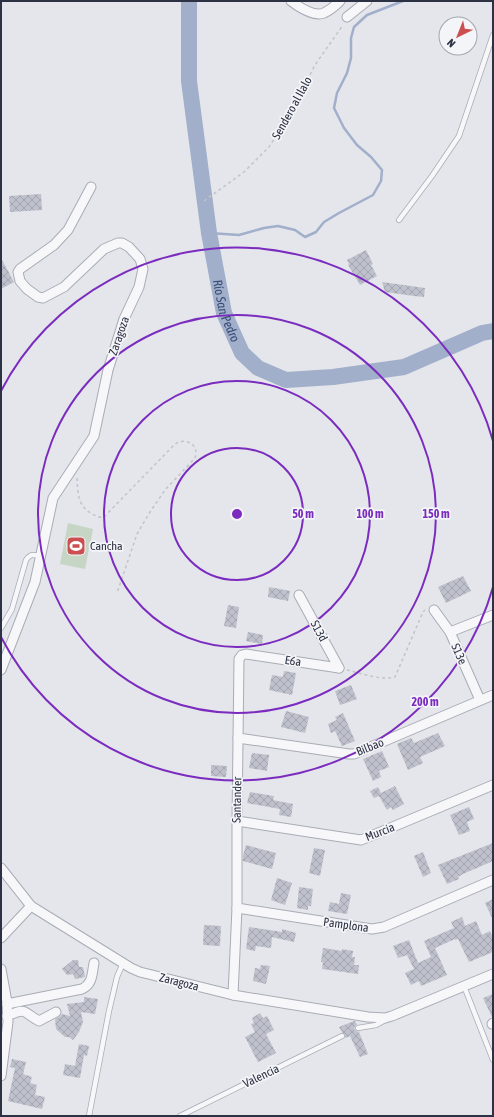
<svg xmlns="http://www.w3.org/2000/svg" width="494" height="1117" font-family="'Asap Condensed',sans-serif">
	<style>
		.pitch { fill: #c7d5c5 }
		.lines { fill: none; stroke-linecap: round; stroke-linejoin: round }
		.stream { stroke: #a1afca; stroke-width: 2.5 }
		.river { stroke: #a1afca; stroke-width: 16 }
		.building { fill: url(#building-cross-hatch) }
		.lane-casing { stroke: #a9acb5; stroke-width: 6 }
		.street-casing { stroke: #a9acb5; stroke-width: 11 }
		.path { stroke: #c2c4ca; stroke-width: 1.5; stroke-dasharray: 3 3; stroke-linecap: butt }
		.lane { stroke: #f7f7fa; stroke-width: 4.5 }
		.street { stroke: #f7f7fa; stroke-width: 9 }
		.ring { fill: none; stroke: #7b2cbf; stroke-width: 2 }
		.labels { text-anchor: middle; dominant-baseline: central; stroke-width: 3.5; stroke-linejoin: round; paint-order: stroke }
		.street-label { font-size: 12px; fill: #2c3143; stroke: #f4f5f8 }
		.poi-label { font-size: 12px; fill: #2c3143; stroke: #f4f5f8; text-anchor: start }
		.water-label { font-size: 13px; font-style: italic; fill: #374b76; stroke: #f4f5f8 }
		.centre { fill: #7b2cbf; stroke: #f4f5f8; stroke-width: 2 }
		.ring-label { font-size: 12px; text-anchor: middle; font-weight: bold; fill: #7b2cbf; stroke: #f4f5f8; stroke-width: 3.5; stroke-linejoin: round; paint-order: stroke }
	</style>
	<defs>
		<pattern id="building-cross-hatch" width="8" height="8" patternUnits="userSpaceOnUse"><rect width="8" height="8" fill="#bec1cb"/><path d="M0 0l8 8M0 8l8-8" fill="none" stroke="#a3a6b0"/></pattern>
	</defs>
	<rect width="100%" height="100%" fill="#e4e6eb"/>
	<path class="pitch" d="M 68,523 L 93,529 L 85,569 L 60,564 Z"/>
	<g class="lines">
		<path class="stream" d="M 209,233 L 239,235 L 264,228 L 278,226 L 295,230 L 305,237 L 316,232 L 324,222 L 339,213 L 373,195 L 381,181 L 382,170 L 371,157 L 357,145 L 344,128 L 334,108 L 337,93 L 347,73 L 351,58 L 351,38 L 354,27 L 367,15 L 403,1"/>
		<path class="river" id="s1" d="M 189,1 L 189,81 L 209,233 L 224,313 L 242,353 L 258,368 L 286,380 L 333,377 L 404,367 L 482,333 L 493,331"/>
	</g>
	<g class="building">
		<path d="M 41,194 L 42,210 L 10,212 L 9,196 Z"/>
		<path d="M 366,250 L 373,264 L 371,265 L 377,276 L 360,285 L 348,265 L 349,264 L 347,260 Z"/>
		<path d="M 1,258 L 14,282 L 1,289 Z"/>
		<path d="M 382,282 L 425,288 L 424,297 L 414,296 L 385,292 Z"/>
		<path d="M 463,576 L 471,591 L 446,603 L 438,587 Z"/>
		<path d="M 269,587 L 290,591 L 288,601 L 268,597 Z"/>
		<path d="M 228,605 L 239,607 L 236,628 L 224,626 Z"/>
		<path d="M 248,632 L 263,635 L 262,644 L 246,641 Z"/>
		<path d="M 284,671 L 296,673 L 292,695 L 269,690 L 272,675 L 283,677 Z"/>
		<path d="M 351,685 L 357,699 L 340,705 L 335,691 Z"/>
		<path d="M 286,711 L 309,717 L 305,733 L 281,727 Z"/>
		<path d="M 343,713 L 355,741 L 342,746 L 335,731 L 331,733 L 328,724 L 337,720 L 335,717 Z"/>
		<path d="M 438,733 L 445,746 L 420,757 L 423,763 L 408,770 L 397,744 L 411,738 L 414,743 Z"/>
		<path d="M 382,751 L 389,767 L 379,771 L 381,777 L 373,781 L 363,759 Z"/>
		<path d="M 252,753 L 269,755 L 267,771 L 249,768 Z"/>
		<path d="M 211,765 L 227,766 L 226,777 L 211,776 Z"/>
		<path d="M 395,786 L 404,804 L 393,810 L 391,807 L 387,810 L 379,796 L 374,798 L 370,791 L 378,787 L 381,793 Z"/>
		<path d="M 250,792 L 274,796 L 273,800 L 293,804 L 291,817 L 279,815 L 280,809 L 247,803 Z"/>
		<path d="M 469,807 L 474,819 L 467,822 L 470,831 L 459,835 L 450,815 Z"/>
		<path d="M 493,843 L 493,861 L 463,874 L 458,877 L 459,879 L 447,884 L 438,865 Z"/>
		<path d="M 246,845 L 276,853 L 272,869 L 243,861 L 243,856 Z"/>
		<path d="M 314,848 L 325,850 L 320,876 L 309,873 Z"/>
		<path d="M 423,852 L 431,873 L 423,877 L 414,856 Z"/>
		<path d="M 277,878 L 292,883 L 285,905 L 271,900 Z"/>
		<path d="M 299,887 L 313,889 L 311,906 L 308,906 L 308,910 L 297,908 Z"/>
		<path d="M 341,893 L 351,895 L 347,914 L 328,911 L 330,902 L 339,904 Z"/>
		<path d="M 493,899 L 493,920 L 485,903 Z"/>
		<path d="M 462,917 L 465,926 L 476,921 L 482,935 L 490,931 L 493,938 L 493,952 L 469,962 L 458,939 L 455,940 L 455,939 L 435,948 L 447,975 L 421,986 L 419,981 L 411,985 L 405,973 L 414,969 L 407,955 L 398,958 L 393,946 L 409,940 L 418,963 L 431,957 L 424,941 L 454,928 L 451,922 Z"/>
		<path d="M 204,925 L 221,926 L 220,946 L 203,945 Z"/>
		<path d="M 249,927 L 282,932 L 282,929 L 296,933 L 294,942 L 272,937 L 271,948 L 256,946 L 255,951 L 246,949 Z"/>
		<path d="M 323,948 L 342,951 L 342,949 L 353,951 L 352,957 L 355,957 L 354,965 L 359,965 L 358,974 L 322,969 L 323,962 L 321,962 Z"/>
		<path d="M 73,960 L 78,960 L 79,967 L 83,967 L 85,977 L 75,979 L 73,974 L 67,975 L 62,969 Z"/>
		<path d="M 261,965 L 270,966 L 266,984 L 253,981 L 255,968 L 260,969 Z"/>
		<path d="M 493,994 L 493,1017 L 492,1017 L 483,998 Z"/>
		<path d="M 84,997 L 98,999 L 95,1014 L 81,1012 L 83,1022 L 79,1032 L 73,1040 L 69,1037 L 65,1037 L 56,1029 L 55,1019 L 59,1017 L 62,1014 L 70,1016 L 67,1004 L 84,1002 Z"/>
		<path d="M 260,1013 L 263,1018 L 267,1016 L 274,1030 L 266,1034 L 276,1053 L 258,1062 L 245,1037 L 255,1032 L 251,1024 L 254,1023 L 252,1018 Z"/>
		<path d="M 354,1021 L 355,1021 L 357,1025 L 355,1026 L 354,1029 L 356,1031 L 360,1032 L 359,1032 L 368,1054 L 360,1057 L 350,1036 L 345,1038 L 345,1035 L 342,1032 L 339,1027 Z"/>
		<path d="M 79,1044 L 89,1046 L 87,1056 L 84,1055 L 80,1078 L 63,1075 L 65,1064 L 75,1066 Z"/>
		<path d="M 12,1059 L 26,1062 L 23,1074 L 32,1077 L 30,1083 L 37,1085 L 35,1095 L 45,1097 L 42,1109 L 8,1101 L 15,1068 L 10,1067 Z"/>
	</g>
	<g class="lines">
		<defs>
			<g id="lane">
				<path d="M 399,220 L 432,176 L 459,136 L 493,35"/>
				<path d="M 1,628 L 12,609 L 26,560 C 31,553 34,555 41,556"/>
				<path d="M 464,986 L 493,1060"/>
				<path d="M 358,1028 L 376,1025 L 387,1019"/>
				<path d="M 89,1116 L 109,1011 L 117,977 L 123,963"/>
				<path d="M 180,1116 L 342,1036"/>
			</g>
			<g id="street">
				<path d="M 291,1 C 299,7 314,17 324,13 C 330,10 336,5 340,1"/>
				<path d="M 347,17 L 367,1"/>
				<path d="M 299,595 L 339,668"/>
				<path d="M 434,610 L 450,632 L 480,700"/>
				<path d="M 450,632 L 493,615"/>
				<path d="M 1,670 L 35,582 L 53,498 L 94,436 L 108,370 L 124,319 L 139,287 L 143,269 L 140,259 L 129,247 L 122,243 L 118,243 L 104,249 L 64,287 L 43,298 L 38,297 L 27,289 L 20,281 L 18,272 L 20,269 L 54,245 L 68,230 L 91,187"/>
				<path d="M 238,738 L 349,754 L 354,754 L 493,695"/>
				<path d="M 237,821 L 361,840 L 371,836 L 493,785"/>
				<path d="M 1,868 L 31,906 L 131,968 L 140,972 L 233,995 L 368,1017 L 385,1018 L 392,1016 L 493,974"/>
				<path d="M 237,908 L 372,929 L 384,927 L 493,880"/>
				<path d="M 1,938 L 31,906"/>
				<path d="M 1,969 L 7,1002 L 8,1022 L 1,1076"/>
				<path d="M 233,995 L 237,908 L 237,821 L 239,659 L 242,655 L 246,654 L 339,668"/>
				<path d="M 7,1004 L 82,989 C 93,984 92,973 94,963"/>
				<path d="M 7,1016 C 28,1007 22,1012 39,1021 L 56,1012"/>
				<path d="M 492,1024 L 493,1023"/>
			</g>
		</defs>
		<use href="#lane" class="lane-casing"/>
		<use href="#street" class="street-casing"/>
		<g class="path">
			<path d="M 204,201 L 244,172 L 269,147 L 288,118 L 315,65 L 343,25"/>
			<path d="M 77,478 C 78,493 77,505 92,514 C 96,516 100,518 104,517 L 173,446 C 175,444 177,443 179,442 C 190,439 199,447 195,458 L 165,490 L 150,512 L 137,534 L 117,593"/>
			<path d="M 347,670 C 360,673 382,681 395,677 L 423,612 L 425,610"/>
		</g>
		<use href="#lane" class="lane"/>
		<use href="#street" class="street"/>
	</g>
	<g class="ring">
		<circle cx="237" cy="514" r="66"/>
		<circle cx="237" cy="514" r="133"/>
		<circle cx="237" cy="514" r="199"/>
		<path d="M493 587A266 266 0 0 1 1 637M1 391A266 266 0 0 1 493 441"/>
	</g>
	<defs>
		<symbol id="stadium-square" viewBox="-11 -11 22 22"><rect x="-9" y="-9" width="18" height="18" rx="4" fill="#cb4f50" stroke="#f4f5f8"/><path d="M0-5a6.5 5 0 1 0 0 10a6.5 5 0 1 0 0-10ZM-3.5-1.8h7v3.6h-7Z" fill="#fff"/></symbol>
	</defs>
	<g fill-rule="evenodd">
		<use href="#stadium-square" x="65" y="535" width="22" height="22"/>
	</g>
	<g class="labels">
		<g class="street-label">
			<text transform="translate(292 108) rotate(-61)">Sendero al Ilalo</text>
			<text transform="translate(119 336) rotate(-71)">Zaragoza</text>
			<text transform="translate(319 631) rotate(61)">S13d</text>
			<text transform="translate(459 654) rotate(66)">S13e</text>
			<text transform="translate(293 661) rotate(9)">E6a</text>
			<text transform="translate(370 747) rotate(-22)">Bilbao</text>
			<text transform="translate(237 800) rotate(-89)">Santander</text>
			<text transform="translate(380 832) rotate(-21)">Murcia</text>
			<text transform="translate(346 925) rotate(8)">Pamplona</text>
			<text transform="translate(179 982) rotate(14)">Zaragoza</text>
			<text transform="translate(261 1076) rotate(-26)">Valencia</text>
		</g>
		<g class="poi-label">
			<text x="90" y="546">Cancha</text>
		</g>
		<g class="water-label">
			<text stroke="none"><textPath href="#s1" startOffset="313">Río San Pedro</textPath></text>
		</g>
	</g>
	<circle cx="237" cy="514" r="6" class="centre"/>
	<g class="ring-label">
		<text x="303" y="518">50 m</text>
		<text x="370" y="518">100 m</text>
		<text x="436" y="518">150 m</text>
		<text x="425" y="706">200 m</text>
	</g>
	<rect width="494" height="1117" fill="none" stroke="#2c3143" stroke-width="4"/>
	<g transform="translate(458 36) rotate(223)"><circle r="19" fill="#f4f5f8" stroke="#a4a7b0"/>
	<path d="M0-3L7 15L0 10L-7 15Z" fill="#cb4f50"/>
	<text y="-6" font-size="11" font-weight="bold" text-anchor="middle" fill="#2c3143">N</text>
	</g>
</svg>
